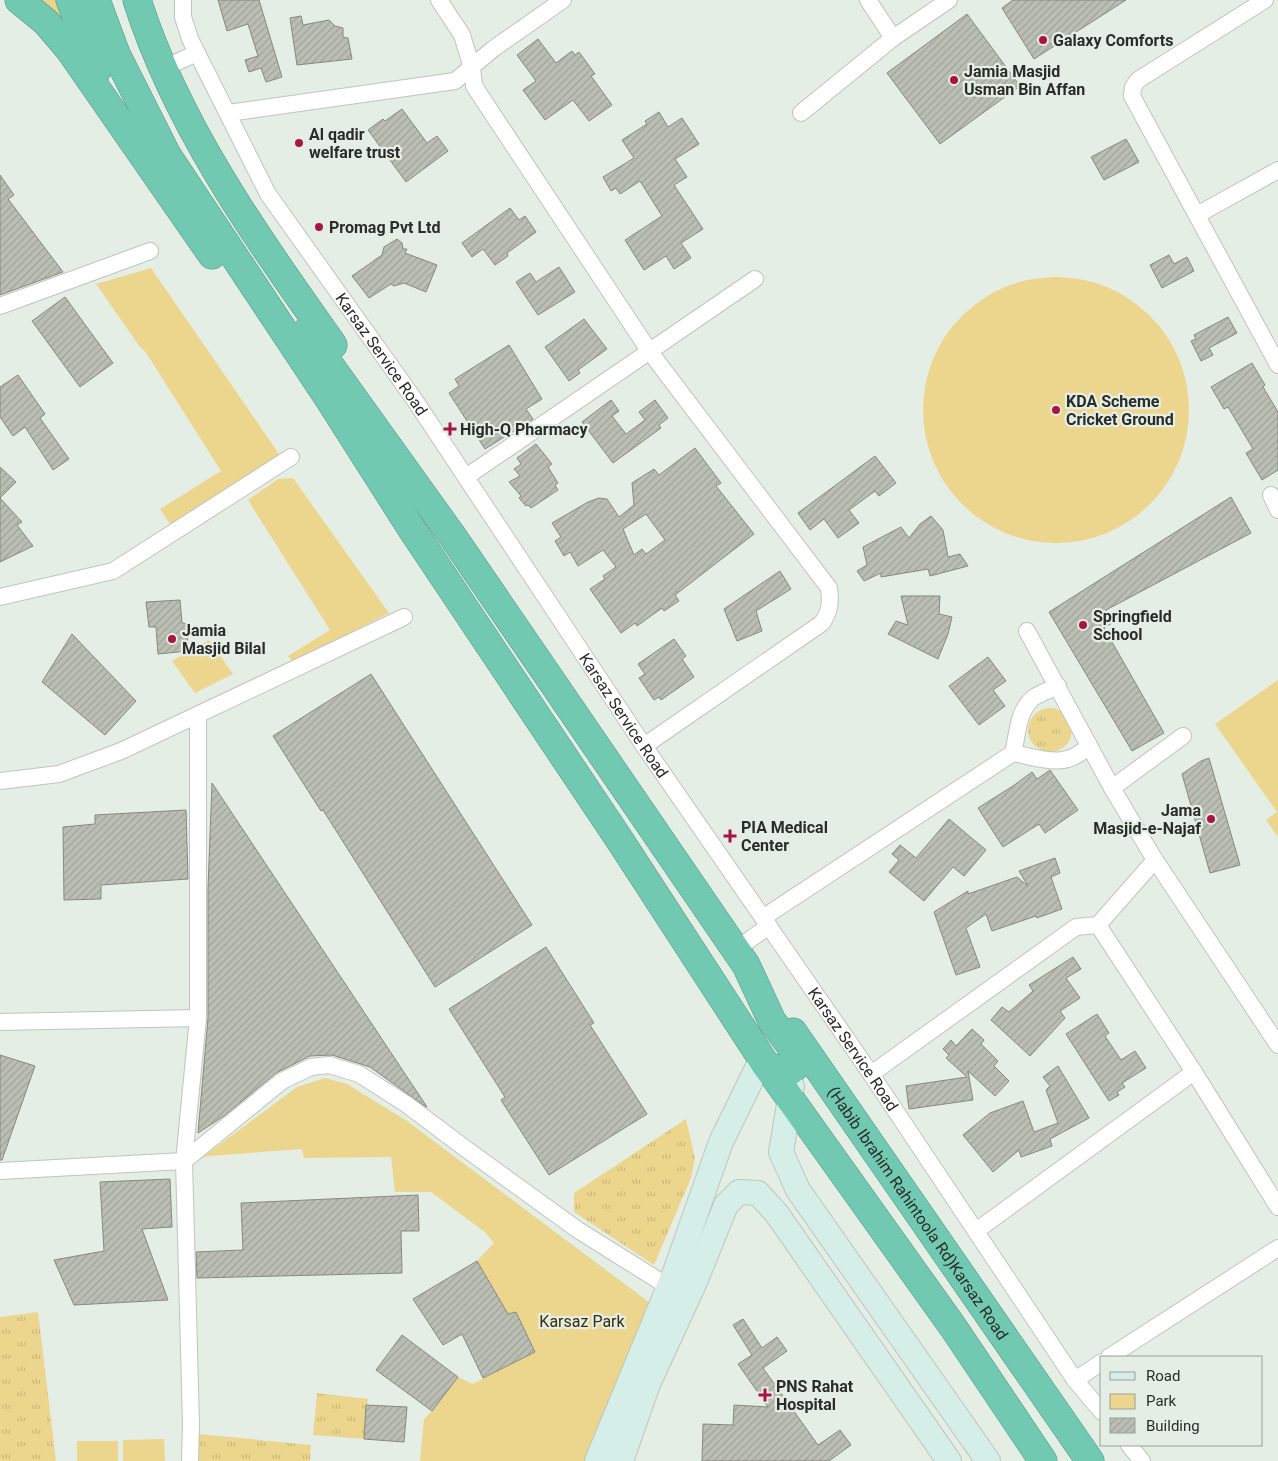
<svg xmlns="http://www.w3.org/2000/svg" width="1278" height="1461" font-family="Roboto,sans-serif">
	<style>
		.grass { fill: url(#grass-tufts) }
		.park { fill: #ecd68e }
		.building { fill: url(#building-hatch); stroke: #86897e; fill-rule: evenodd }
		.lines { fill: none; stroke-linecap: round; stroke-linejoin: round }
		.street-casing { stroke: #bdc6bd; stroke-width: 18 }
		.secondary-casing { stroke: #bdc6bd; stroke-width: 26 }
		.highway-casing { stroke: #589281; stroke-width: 29 }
		.street { stroke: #fff; stroke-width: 16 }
		.secondary { stroke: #d5efe8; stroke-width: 24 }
		.highway { stroke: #72c9b1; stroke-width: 28 }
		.poi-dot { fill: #a91442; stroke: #e4eee5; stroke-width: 2 }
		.labels { text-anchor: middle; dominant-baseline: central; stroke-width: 4.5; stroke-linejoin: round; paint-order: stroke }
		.poi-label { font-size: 16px; font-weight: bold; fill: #292c29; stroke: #e4eee5; text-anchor: start }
		.street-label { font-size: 16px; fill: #292c29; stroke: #e4eee5 }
		.park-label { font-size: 16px; fill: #382e0c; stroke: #e4eee5 }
	</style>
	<defs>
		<pattern id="grass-tufts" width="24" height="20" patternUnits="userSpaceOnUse" patternTransform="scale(1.25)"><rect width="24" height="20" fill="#ecd68e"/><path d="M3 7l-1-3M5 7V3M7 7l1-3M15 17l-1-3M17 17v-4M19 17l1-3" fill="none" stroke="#cab87a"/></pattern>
		<pattern id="building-hatch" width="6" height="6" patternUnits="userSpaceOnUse" patternTransform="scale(1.25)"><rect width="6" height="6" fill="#bbbeb3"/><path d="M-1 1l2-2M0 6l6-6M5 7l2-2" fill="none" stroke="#a1a39a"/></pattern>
	</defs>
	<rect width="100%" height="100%" fill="#e4eee5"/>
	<g class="grass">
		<path d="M 40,0 L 62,0 L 75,34 Z"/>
		<circle cx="1050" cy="730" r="22"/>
		<path d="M 686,1119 L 695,1158 L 691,1178 L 654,1265 L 574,1212 L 574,1193 Z"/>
		<path d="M 38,1312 L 56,1461 L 0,1461 L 0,1317 Z"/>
		<path d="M 317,1393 L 368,1399 L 364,1439 L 313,1435 Z"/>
		<path d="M 199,1434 L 311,1445 L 310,1461 L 198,1461 Z"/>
	</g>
	<g class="park">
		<path d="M 151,268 L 279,454 L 172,527 L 160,509 L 221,471 L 145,351 L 140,347 L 96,284 Z"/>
		<circle cx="1056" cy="410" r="133"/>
		<path d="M 293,478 L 389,613 L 293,662 L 288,656 L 330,630 L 248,500 L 278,479 Z"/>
		<path d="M 209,640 L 233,674 L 195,693 L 172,661 Z"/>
		<path d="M 1278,680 L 1278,837 L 1266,820 L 1277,812 L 1215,724 Z"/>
		<path d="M 325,1078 L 347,1084 L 407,1121 L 650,1303 L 585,1461 L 420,1461 L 424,1419 L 432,1411 L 458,1377 L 473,1384 L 535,1351 L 516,1312 L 508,1314 L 477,1261 L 494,1243 L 485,1232 L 431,1192 L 395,1192 L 391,1157 L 304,1158 L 302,1149 L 209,1156 L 200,1159 L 297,1087 Z"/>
		<path d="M 164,1439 L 165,1461 L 123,1461 L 123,1440 Z"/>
		<rect x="77" y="1441" width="41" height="20"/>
	</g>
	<g class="building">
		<path d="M 218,0 L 259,0 L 282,77 L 266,82 L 261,68 L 249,72 L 245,60 L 258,56 L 248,24 L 227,31 Z"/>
		<path d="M 1013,0 L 1126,0 L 1034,59 L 1002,8 Z"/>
		<path d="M 967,14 L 1020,86 L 940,144 L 887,73 Z"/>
		<path d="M 301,16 L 303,25 L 329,20 L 335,26 L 343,28 L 343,37 L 348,38 L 352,59 L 297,65 L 290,18 Z"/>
		<path d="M 538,39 L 556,63 L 572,51 L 575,55 L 579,52 L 595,74 L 591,76 L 612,105 L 589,121 L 573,100 L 545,120 L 523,90 L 536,81 L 517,55 Z"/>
		<path d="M 402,109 L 427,143 L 437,136 L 448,151 L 406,182 L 368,130 L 383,119 L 385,121 Z"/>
		<path d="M 659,112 L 668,127 L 682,118 L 699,144 L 675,159 L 687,177 L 674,185 L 703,229 L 681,243 L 691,258 L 674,269 L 666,256 L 644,270 L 625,240 L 662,216 L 640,181 L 620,194 L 616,188 L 611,191 L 603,177 L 634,158 L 622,140 L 647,124 L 645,121 Z"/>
		<path d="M 1126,139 L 1139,162 L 1104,180 L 1091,157 Z"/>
		<path d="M 0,175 L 14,195 L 8,199 L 63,272 L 0,295 Z"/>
		<path d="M 510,208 L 519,220 L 525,216 L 536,232 L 507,253 L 508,256 L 495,265 L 483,249 L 472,257 L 462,243 Z"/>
		<path d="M 397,239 L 402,243 L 403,249 L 407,249 L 405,253 L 437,265 L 426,292 L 404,283 L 394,286 L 391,284 L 369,298 L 352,276 L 382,255 L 384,247 Z"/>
		<path d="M 1169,255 L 1174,264 L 1187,257 L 1194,271 L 1162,288 L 1150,265 Z"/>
		<path d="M 559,267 L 575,292 L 538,315 L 516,282 L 530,273 L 536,282 Z"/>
		<path d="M 65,297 L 113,363 L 80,387 L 32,321 Z"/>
		<path d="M 1228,317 L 1237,333 L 1209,348 L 1213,355 L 1201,361 L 1191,341 L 1196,339 L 1194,335 Z"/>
		<path d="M 584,319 L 607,349 L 578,370 L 580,373 L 569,381 L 545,347 Z"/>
		<path d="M 509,345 L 542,399 L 526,409 L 533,419 L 485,449 L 449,393 L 459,386 L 455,379 Z"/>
		<path d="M 1252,363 L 1265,385 L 1263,387 L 1278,412 L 1278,470 L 1262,480 L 1246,453 L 1253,449 L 1228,407 L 1224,409 L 1211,387 Z"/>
		<path d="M 18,375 L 45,414 L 40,418 L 69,459 L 53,470 L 25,427 L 13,436 L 0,417 L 0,387 Z"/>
		<path d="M 611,400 L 619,411 L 612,416 L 626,434 L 645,420 L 639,412 L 655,400 L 668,418 L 659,425 L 661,428 L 613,463 L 582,422 Z"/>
		<path d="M 536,444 L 552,464 L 548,467 L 558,483 L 555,485 L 558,490 L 531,508 L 528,505 L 526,506 L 519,498 L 521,496 L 509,482 L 520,476 L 514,469 L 521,464 L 517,458 Z"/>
		<path d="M 695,448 L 721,483 L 716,486 L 754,534 L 675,595 L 679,601 L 664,611 L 662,608 L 637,626 L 635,623 L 621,633 L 590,589 L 605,579 L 603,576 L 616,567 L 603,550 L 578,566 L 570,552 L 564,556 L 555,541 L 561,537 L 552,523 L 588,502 L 599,498 L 607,499 L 619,517 L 634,505 L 632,483 L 654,469 L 659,475 ZM 646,514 L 665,540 L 646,554 L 642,549 L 634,555 L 623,529 Z"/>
		<path d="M 875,456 L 896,483 L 879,496 L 875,491 L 849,510 L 859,523 L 838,538 L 824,519 L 810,530 L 798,513 Z"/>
		<path d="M 0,467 L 16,482 L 0,498 L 22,522 L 17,525 L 33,546 L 0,562 Z"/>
		<path d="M 1231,497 L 1251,533 L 1106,610 L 1112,623 L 1104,628 L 1164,733 L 1132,751 L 1049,612 Z"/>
		<path d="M 931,516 L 943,530 L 948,557 L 960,554 L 968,566 L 930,576 L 928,569 L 881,577 L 881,573 L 864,581 L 857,571 L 867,565 L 863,547 L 901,527 L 909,538 L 920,524 Z"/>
		<path d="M 780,571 L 791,589 L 756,611 L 762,631 L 737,641 L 724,609 Z"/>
		<path d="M 901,596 L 940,596 L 939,614 L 952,617 L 948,634 L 938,659 L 888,634 L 896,621 L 908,625 Z"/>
		<path d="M 180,600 L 182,623 L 187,624 L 188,651 L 158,654 L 156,627 L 149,627 L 146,602 Z"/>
		<path d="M 72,634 L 136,701 L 105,735 L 42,682 Z"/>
		<path d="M 674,639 L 686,656 L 682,659 L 694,677 L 661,700 L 659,697 L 654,700 L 639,678 L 645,674 L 638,664 Z"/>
		<path d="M 988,657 L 1006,681 L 993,690 L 1005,706 L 979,725 L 949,686 Z"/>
		<path d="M 371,674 L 532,925 L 435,987 L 323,810 L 321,811 L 273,736 Z"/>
		<path d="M 1209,758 L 1240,865 L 1210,873 L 1182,774 L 1201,761 Z"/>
		<path d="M 1050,770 L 1078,810 L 1045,833 L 1039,824 L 1003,847 L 978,808 L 1013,786 L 1032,772 L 1037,779 Z"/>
		<path d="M 212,783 L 427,1107 L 426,1107 L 370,1067 L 332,1055 L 310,1056 L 276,1073 L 224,1116 L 198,1133 L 208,1018 L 208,888 Z"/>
		<path d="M 186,810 L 188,879 L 101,885 L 101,899 L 64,900 L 63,827 L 95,824 L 95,815 Z"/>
		<path d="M 949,819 L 986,850 L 964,876 L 953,867 L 924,901 L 889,872 L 899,860 L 892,854 L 900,845 L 916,858 Z"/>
		<path d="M 1055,858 L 1060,873 L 1051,877 L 1062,909 L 1037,918 L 1036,916 L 992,931 L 986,914 L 966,928 L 980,967 L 956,975 L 934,912 L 968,891 L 968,894 L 1017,877 L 1028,886 L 1019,871 Z"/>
		<path d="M 546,947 L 594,1023 L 590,1025 L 647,1114 L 549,1175 L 501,1100 L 505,1097 L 449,1009 Z"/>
		<path d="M 1073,957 L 1081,969 L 1066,978 L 1080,998 L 1060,1011 L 1065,1018 L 1030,1056 L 991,1020 L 1002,1007 L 1009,1012 L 1033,991 L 1029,985 Z"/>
		<path d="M 1097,1014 L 1109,1033 L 1105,1036 L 1121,1060 L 1135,1051 L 1146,1068 L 1122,1083 L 1125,1087 L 1117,1092 L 1119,1095 L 1109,1101 L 1066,1034 Z"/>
		<path d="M 972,1029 L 984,1040 L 981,1044 L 998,1061 L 994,1066 L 1009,1081 L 995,1096 L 968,1071 L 973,1100 L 909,1109 L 906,1086 L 967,1077 L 946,1058 L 949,1055 L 943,1049 L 951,1040 L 956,1046 Z"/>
		<path d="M 0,1055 L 35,1066 L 2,1160 L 0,1160 Z"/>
		<path d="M 1058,1066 L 1089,1118 L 1050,1139 L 1052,1146 L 1021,1157 L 1019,1150 L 993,1172 L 963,1135 L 990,1113 L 1023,1101 L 1034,1132 L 1058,1123 L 1046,1090 L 1050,1086 L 1043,1077 Z"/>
		<path d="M 170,1179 L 172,1227 L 142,1229 L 168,1300 L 74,1305 L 54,1260 L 104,1251 L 100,1182 Z"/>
		<path d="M 418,1195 L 419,1231 L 401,1231 L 402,1273 L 197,1278 L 196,1252 L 243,1250 L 241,1203 Z"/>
		<path d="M 477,1261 L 508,1314 L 516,1312 L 535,1352 L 483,1378 L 462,1334 L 443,1345 L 413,1299 Z"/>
		<path d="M 743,1319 L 762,1348 L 777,1337 L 787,1351 L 763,1368 L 818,1445 L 840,1430 L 851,1445 L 829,1461 L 702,1461 L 703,1424 L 733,1425 L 734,1405 L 768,1407 L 738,1364 L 752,1355 L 733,1325 Z"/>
		<path d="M 402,1335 L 458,1377 L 432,1411 L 376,1370 Z"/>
		<path d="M 366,1405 L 407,1407 L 404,1442 L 364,1439 Z"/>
	</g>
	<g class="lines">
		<defs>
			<g id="street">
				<path id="s1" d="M 183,0 L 183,17 L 190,39 L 268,194 L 414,399 L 644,746 L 871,1074 L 1075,1380 L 1102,1412"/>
				<path d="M 439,0 L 462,35 L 472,68 L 474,86 L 650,352 L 829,588 C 831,602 830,611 822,623 L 644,746"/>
				<path d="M 868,0 L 893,38"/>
				<path d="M 1265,0 L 1138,80 L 1133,87 L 1132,96 L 1278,365"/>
				<path d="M 164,68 L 197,53"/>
				<path d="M 228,113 L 455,81 L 493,49 L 563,0"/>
				<path d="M 801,113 L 893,38 L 949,0"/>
				<path d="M 1197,215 L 1278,170"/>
				<path d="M 0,306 L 150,251"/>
				<path d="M 466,477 L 755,279"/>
				<path d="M 1271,495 L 1278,510"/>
				<path d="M 0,597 L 113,571 L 291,457"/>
				<path d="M 1027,631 L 1112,788 L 1155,860 L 1278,1045"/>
				<path d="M 198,716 L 198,1018"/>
				<path d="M 1013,753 C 1042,759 1067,770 1089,745"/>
				<path d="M 0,781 L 59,774 L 121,751 L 404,617"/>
				<path d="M 1112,788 L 1183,736"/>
				<path d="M 1155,860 L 1098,925 L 1194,1072 L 1278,1207"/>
				<path d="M 764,917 L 1013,753 C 1018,734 1017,712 1033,698 C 1040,693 1050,690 1058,686"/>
				<path d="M 735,950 L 769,926"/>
				<path d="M 0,1022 L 198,1018 L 184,1161 L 191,1424 L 190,1461"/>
				<path d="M 871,1074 L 1076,927 L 1098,925"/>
				<path d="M 0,1171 L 184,1161 L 282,1081 L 311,1067 L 329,1065 L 359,1074 L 406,1104 L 466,1149 L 578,1230 L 669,1287 L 677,1290"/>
				<path d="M 976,1231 L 1194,1072"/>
				<path d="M 1109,1357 L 1278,1248"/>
				<path d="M 1075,1380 L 1102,1362"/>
				<path d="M 1129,1445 L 1142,1461"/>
			</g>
			<g id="secondary">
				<path d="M 792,1086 L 781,1152 L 798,1190 L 988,1461"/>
				<path d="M 597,1461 L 675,1272 L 721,1142 L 762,1058"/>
				<path d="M 621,1461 L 648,1384 L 695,1282 L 726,1205 L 739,1192 L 758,1193 L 777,1214 L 949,1461"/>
			</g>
			<g id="highway">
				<path d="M 19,0 L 46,22 L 69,49 L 212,255"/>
				<path d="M 70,0 L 97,70"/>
				<path d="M 96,0 L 116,54 L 167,155 L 329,399 L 413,531 L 621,842 L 766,1065 L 953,1327 L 1043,1461"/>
				<path d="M 137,0 C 178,128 257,237 333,345"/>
				<path d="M 306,332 L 453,537 L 746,965 L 772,1021 L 793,1049 L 795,1067 L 787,1073 L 766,1065"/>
				<path id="s2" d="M 793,1032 L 1090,1461"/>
			</g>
		</defs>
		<use href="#street" class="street-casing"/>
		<use href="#secondary" class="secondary-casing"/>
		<use href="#highway" class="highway-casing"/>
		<use href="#street" class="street"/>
		<use href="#secondary" class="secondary"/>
		<use href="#highway" class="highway"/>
	</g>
	<g class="poi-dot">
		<circle cx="1043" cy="40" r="5"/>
		<circle cx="954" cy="80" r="5"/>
		<circle cx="299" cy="143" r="5"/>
		<circle cx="319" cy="227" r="5"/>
		<circle cx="1056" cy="410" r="5"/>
		<path d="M447.5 421.5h5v5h5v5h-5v5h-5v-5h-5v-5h5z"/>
		<circle cx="1083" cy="625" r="5"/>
		<circle cx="172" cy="639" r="5"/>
		<circle cx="1211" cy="819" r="5"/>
		<path d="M727.5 828.5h5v5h5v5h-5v5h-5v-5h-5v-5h5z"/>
		<path d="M762.5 1387.5h5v5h5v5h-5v5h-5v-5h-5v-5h5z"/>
	</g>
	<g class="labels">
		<g class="poi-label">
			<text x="1053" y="40">Galaxy Comforts</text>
			<text x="964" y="71">Jamia Masjid<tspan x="964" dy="18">Usman Bin Affan</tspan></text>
			<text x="309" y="134">Al qadir<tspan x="309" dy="18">welfare trust</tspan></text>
			<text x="329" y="227">Promag Pvt Ltd</text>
			<text x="1066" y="401">KDA Scheme<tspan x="1066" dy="18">Cricket Ground</tspan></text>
			<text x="460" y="429">High-Q Pharmacy</text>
			<text x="1093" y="616">Springfield<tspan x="1093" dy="18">School</tspan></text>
			<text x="182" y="630">Jamia<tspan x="182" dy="18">Masjid Bilal</tspan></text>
			<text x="1201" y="810" text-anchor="end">Jama<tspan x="1201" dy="18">Masjid-e-Najaf</tspan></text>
			<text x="741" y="827">PIA Medical<tspan x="741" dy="18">Center</tspan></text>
			<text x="776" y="1386">PNS Rahat<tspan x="776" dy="18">Hospital</tspan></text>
		</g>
		<g class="street-label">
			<text stroke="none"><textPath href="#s1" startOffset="410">Karsaz Service Road</textPath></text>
			<text stroke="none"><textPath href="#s1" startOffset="845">Karsaz Service Road</textPath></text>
			<text stroke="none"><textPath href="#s1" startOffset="1250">Karsaz Service Road</textPath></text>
			<text stroke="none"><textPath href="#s2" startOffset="220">(Habib Ibrahim Rahintoola Rd)Karsaz Road</textPath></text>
		</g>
		<g class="park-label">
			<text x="582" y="1321">Karsaz Park</text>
		</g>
	</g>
	<rect x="1100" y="1356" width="162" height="90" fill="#e4eee5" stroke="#99a09a"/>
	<rect x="1110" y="1372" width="25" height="8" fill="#d5efe8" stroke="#99a09a"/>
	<text x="1146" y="1381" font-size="15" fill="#292c29">Road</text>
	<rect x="1110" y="1394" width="25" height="15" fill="#ecd68e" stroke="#99a09a"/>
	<text x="1146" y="1406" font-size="15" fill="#292c29">Park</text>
	<rect x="1110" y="1418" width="25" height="15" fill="url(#building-hatch)" stroke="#99a09a"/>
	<text x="1146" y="1431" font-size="15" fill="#292c29">Building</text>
</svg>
